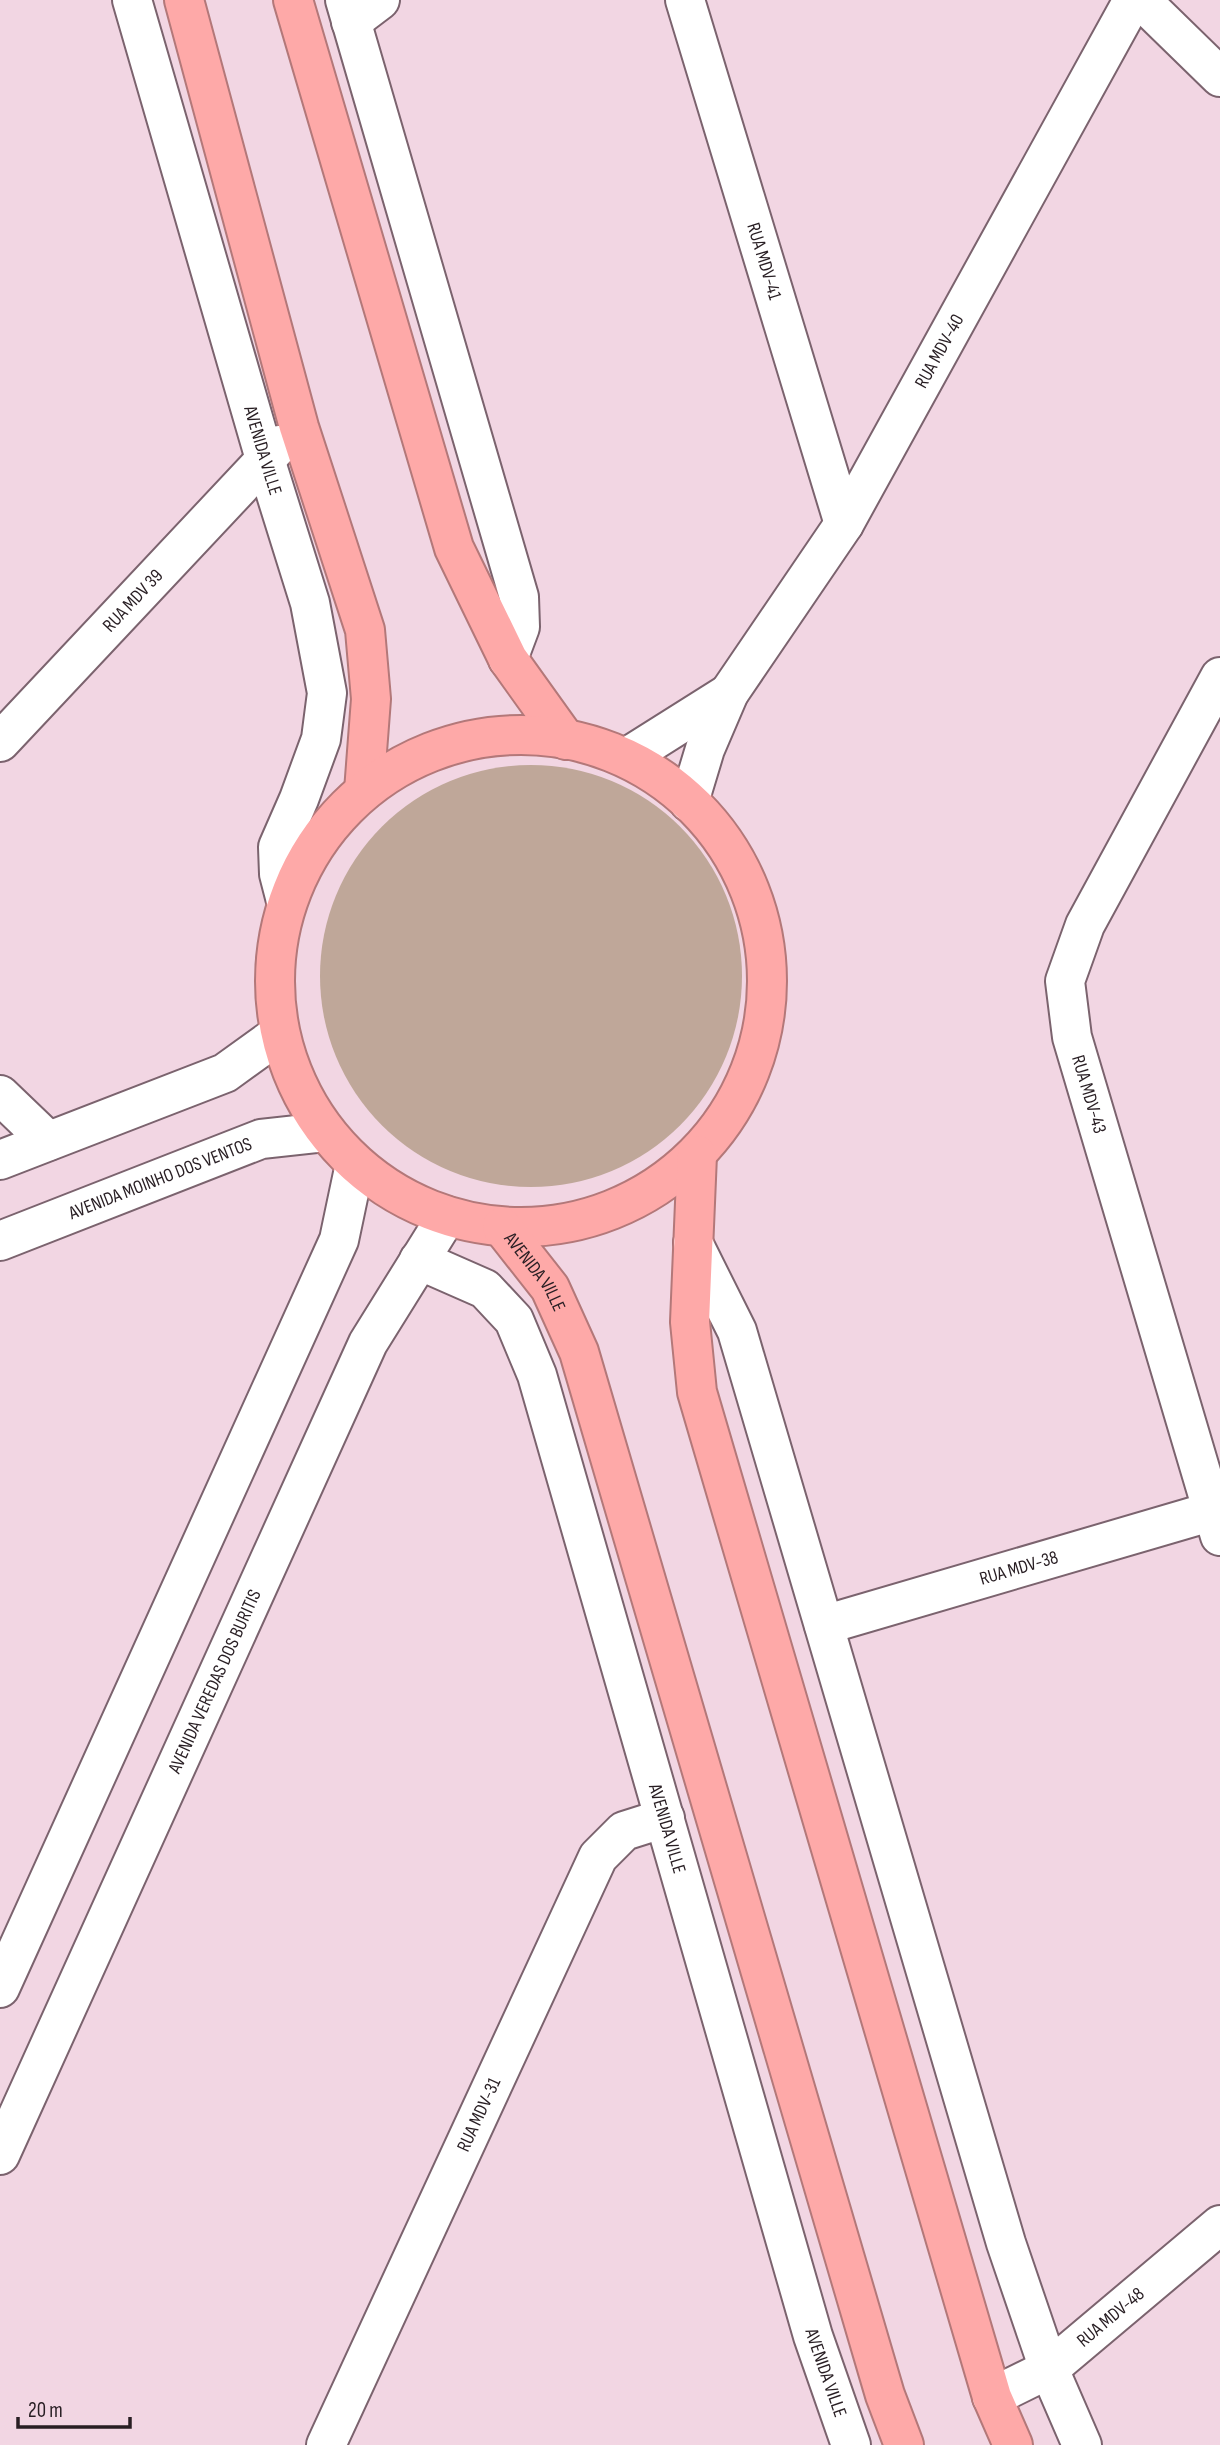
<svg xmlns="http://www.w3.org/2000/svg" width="1220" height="2445" font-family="'Sofia Sans Condensed',sans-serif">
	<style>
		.green { fill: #bfa799 }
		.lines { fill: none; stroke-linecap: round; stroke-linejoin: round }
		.minor-casing { stroke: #7b636e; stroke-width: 42 }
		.highway-casing { stroke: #b37879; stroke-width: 42 }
		.minor { stroke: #fff; stroke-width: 38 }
		.highway { stroke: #fea9a8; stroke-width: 38 }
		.labels { text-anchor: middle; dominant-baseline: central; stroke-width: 6; stroke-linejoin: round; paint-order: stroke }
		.street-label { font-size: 19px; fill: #281e23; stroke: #f2d6e3 }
	</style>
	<rect width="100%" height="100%" fill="#f2d6e3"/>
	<circle class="green" cx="531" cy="976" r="211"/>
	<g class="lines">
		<defs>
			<g id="minor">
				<path id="s1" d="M 132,0 L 265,459 L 310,603 L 327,693 L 321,739 L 299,799 L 278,847 L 279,874 L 286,901"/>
				<path d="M 345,0 L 519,597 L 520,627 L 508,659"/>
				<path id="s2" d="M 685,0 L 844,524"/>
				<path d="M 1141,0 L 1220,77"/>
				<path d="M 351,22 L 380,0"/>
				<path id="s3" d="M 1220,677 L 1085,925 L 1065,981 L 1072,1037 L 1220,1536"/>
				<path id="s4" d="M 0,742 L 279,445"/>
				<path d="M 629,756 L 729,693"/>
				<path id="s5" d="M 689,802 L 705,749 L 729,693 L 844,524 L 1133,0"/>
				<path d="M 0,1095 L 48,1141"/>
				<path d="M 0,1160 L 225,1073 L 279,1034"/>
				<path id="s6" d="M 0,1241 L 261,1139 L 325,1132"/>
				<path d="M 693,1243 L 737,1331 L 1006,2243 L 1049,2369 L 1082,2445"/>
				<path id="s7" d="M 419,1260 L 485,1289 L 514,1320 L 537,1375 L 813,2336 L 851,2445"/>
				<path id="s8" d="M 824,1625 L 1213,1511"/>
				<path d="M 0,1988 L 339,1240 L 355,1164"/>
				<path id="s9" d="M 0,2155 L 368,1343 L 447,1216"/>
				<path id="s10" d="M 992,2397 L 1049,2369 L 1220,2225"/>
				<path id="s11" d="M 326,2445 L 598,1857 L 624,1831 L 665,1818"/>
			</g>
			<g id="highway">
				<path d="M 184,0 L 299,427 L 365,630 L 371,699 L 364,791"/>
				<path d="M 293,0 L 454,548 L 508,659 L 566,740"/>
				<circle cx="521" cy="981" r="246"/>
				<path d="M 697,1155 L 690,1322 L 697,1392 L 992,2397 L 1013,2445"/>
				<path id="s12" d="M 502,1227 L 550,1288 L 579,1352 L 885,2395 L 904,2445"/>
			</g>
		</defs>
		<use href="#minor" class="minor-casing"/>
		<use href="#highway" class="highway-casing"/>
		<use href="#minor" class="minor"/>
		<use href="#highway" class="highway"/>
	</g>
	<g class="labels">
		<g class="street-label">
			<text stroke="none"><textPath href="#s2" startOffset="273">RUA MDV-41</textPath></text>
			<text stroke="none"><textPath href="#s5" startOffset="518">RUA MDV-40</textPath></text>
			<text stroke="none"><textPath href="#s1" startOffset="469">AVENIDA VILLE</textPath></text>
			<text stroke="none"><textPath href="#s4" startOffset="194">RUA MDV 39</textPath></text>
			<text stroke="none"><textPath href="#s3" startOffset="458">RUA MDV-43</textPath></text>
			<text stroke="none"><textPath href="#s6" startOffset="172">AVENIDA MOINHO DOS VENTOS</textPath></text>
			<text stroke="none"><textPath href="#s12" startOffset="56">AVENIDA VILLE</textPath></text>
			<text stroke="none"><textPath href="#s8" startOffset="203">RUA MDV-38</textPath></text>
			<text stroke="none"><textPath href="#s9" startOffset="520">AVENIDA VEREDAS DOS BURITIS</textPath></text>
			<text stroke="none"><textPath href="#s7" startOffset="646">AVENIDA VILLE</textPath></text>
			<text stroke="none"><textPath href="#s11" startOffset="364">RUA MDV-31</textPath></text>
			<text stroke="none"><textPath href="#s10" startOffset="144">RUA MDV-48</textPath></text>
			<text stroke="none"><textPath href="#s7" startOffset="1213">AVENIDA VILLE</textPath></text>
		</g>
	</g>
	<path d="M18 2417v10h112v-10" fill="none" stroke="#281e23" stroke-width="3.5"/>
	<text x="28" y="2417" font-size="21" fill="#281e23" stroke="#f2d6e3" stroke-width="5" paint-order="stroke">20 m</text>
</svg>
